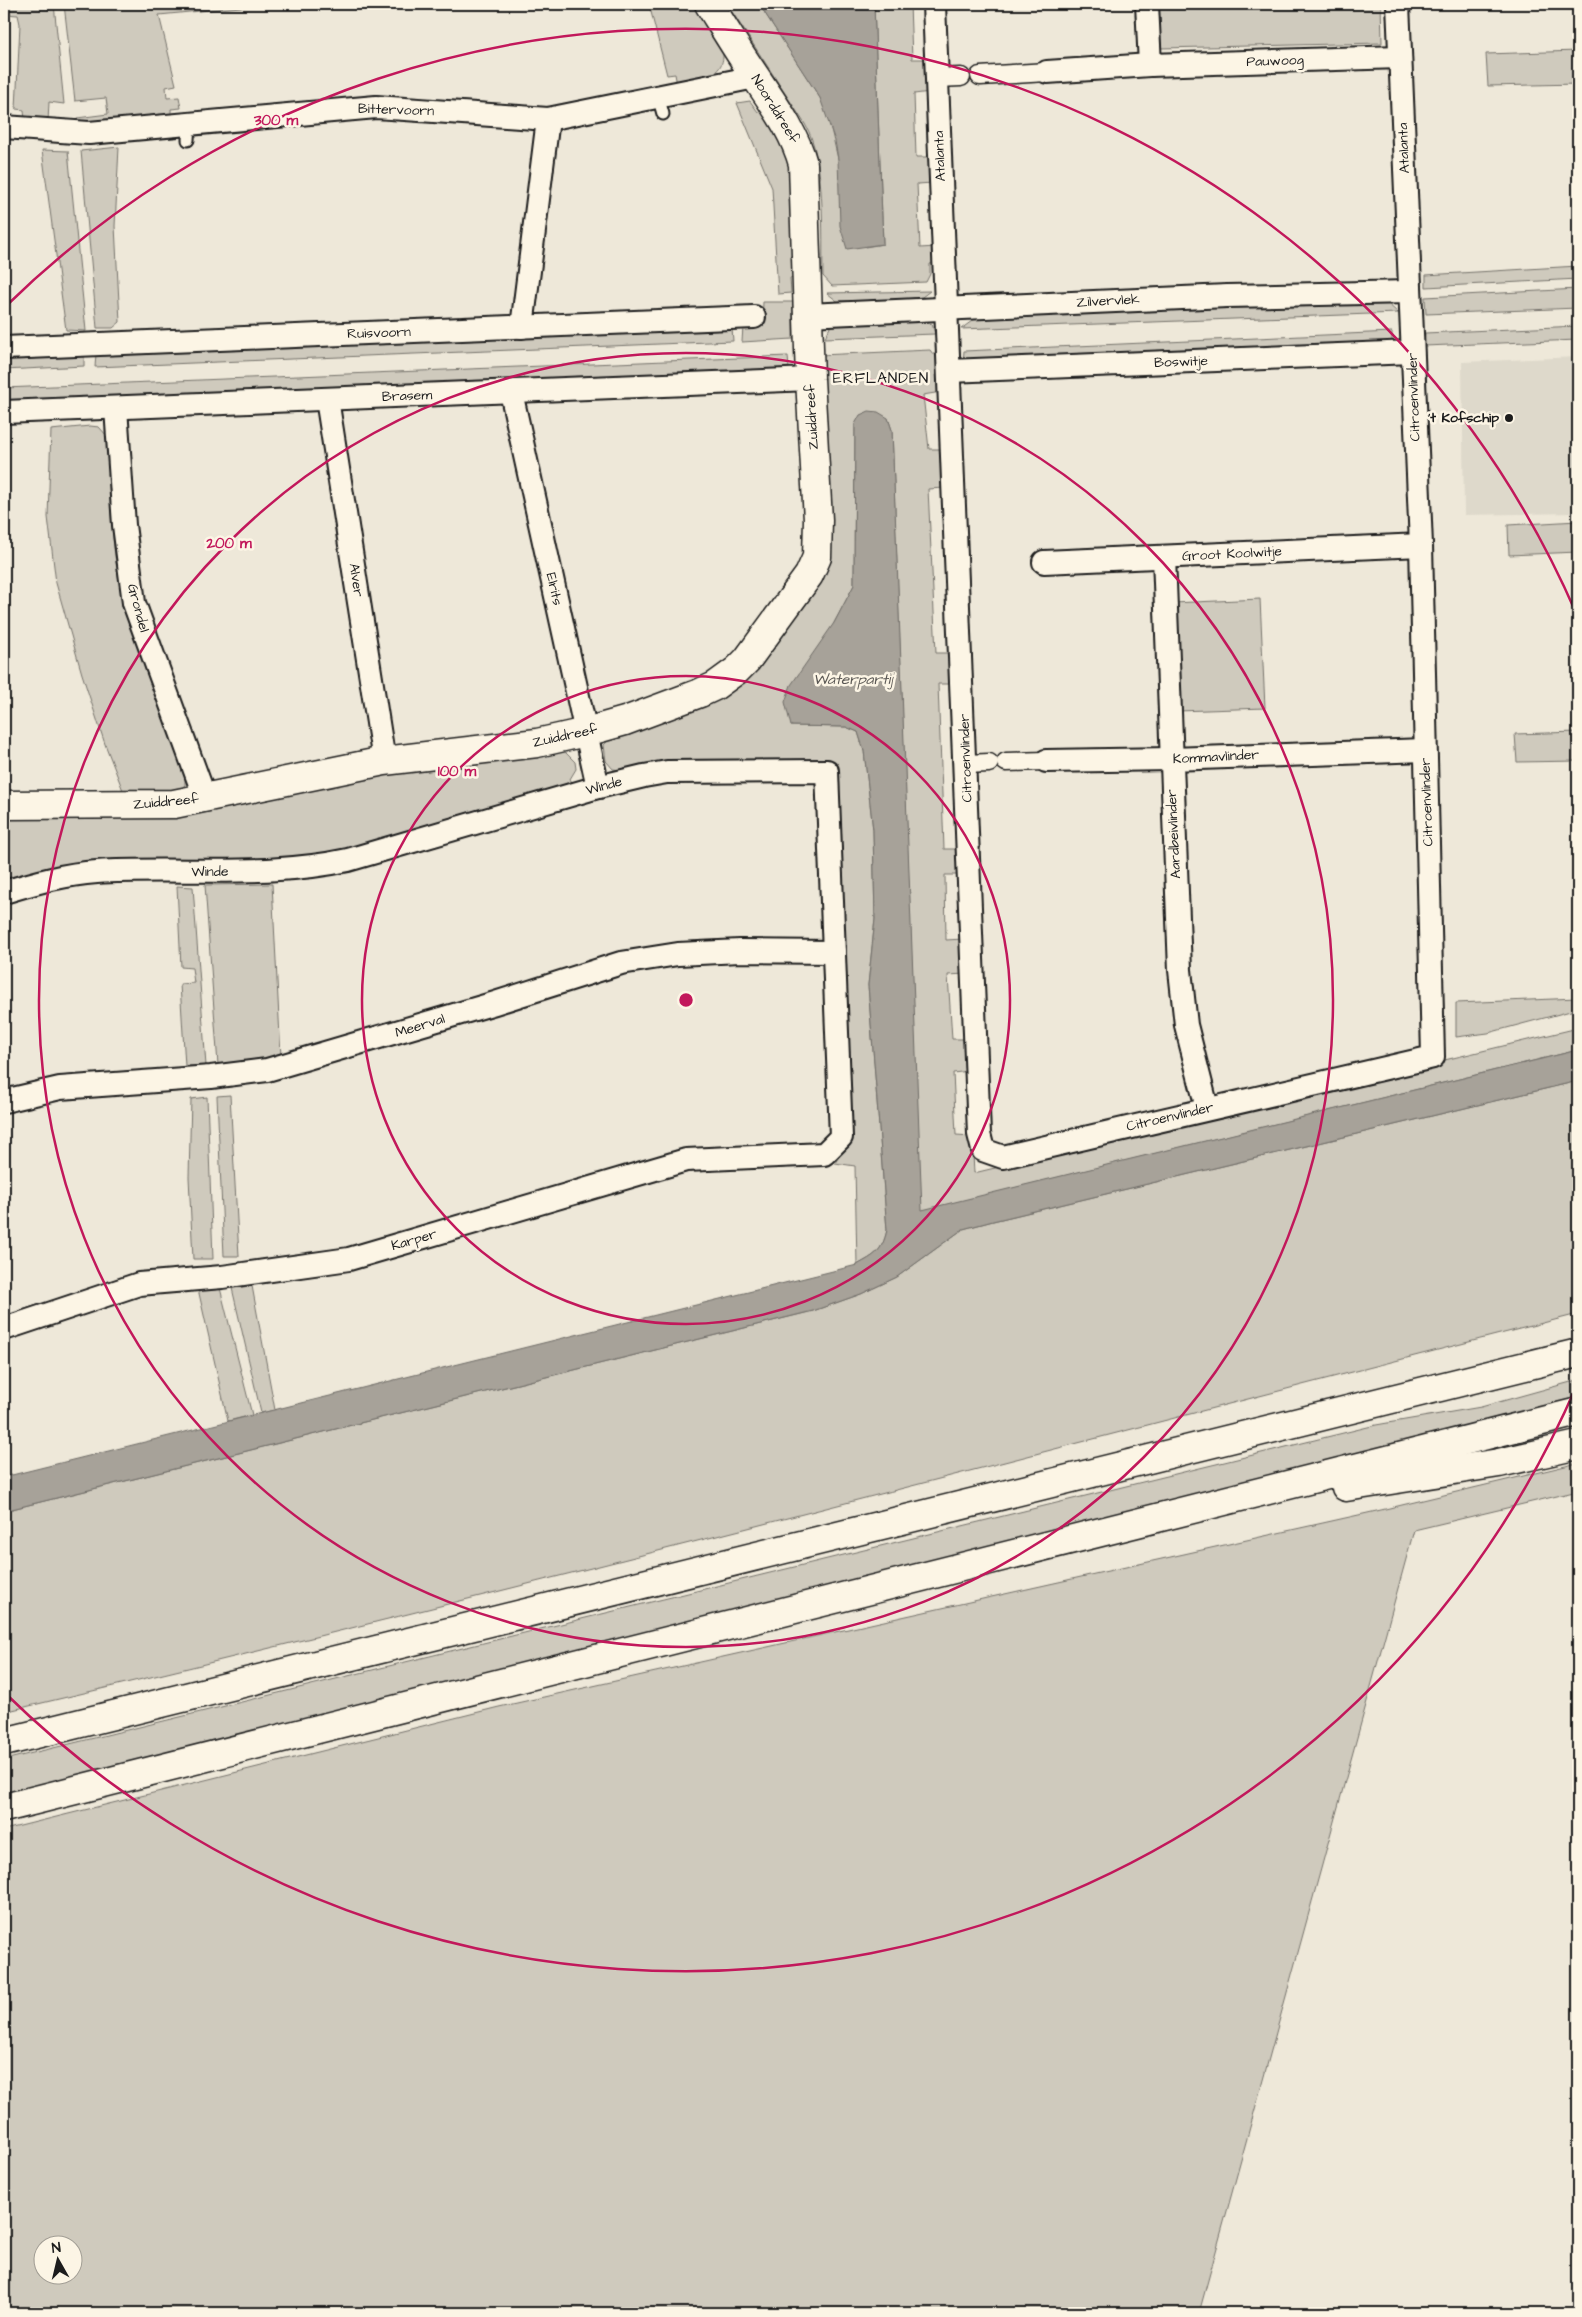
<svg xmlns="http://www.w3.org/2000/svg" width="1582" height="2317" font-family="'Architects Daughter',sans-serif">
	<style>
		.built { fill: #ded9cb }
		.green { fill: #cfcabd; stroke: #76736c; fill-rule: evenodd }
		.water { fill: #a7a299; stroke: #6f6c67 }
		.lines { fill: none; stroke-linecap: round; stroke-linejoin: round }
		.service-casing { stroke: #1c1c1c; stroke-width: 15 }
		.pedestrian-casing { stroke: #1c1c1c; stroke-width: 21 }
		.minor-casing { stroke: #1c1c1c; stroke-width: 26 }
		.tertiary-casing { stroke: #1c1c1c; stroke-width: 31 }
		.motorway-casing { stroke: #1c1c1c; stroke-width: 31 }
		.service { stroke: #fcf5e5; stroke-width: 11 }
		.pedestrian { stroke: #fcf5e5; stroke-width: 18 }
		.minor { stroke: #fcf5e5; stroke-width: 22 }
		.tertiary { stroke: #fcf5e5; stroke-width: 28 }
		.motorway { stroke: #fcf5e5; stroke-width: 28 }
		.ring { fill: none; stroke: #c2185b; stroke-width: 2.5 }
		.poi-dot { fill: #1c1c1c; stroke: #fcf5e5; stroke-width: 2 }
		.labels { text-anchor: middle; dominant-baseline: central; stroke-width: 5; stroke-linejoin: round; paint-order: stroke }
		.street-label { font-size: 14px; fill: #1c1c1c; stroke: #fcf5e5 }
		.poi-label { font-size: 14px; font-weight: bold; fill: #1c1c1c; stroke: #fcf5e5; text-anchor: end }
		.neighbourhood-label { font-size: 15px; letter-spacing: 1px; fill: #1c1c1c; stroke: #fcf5e5 }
		.water-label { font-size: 15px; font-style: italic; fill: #5b5854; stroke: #fcf5e5 }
		.centre { fill: #c2185b; stroke: #fcf5e5; stroke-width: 2.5 }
		.ring-label { font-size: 15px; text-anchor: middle; font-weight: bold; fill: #c2185b; stroke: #fcf5e5; stroke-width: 5; stroke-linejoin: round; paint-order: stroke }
	</style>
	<rect width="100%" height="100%" fill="#eee8d9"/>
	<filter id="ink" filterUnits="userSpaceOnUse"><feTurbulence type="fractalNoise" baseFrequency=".02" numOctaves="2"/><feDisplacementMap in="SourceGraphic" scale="10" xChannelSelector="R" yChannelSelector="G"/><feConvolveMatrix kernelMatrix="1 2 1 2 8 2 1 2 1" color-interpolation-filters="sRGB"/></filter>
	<g filter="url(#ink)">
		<path class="built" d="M 1578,357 L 1578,513 L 1464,515 L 1462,362 Z"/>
		<g class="green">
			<path d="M 4,4 L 54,4 L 64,104 L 49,102 L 48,122 L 25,121 L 24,110 L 16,109 L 20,24 L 18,15 L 4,14 Z"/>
			<path d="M 64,4 L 271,4 L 159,15 L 176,85 L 166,87 L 167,98 L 179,97 L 181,108 L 171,109 L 171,117 L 77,124 L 77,118 L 108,114 L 106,98 L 75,101 Z"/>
			<path d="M 649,4 L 699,4 C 709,22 740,58 711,75 C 702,80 688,82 677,85 L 675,74 L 667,75 Z"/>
			<path d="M 727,4 L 759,4 L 820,98 L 827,112 L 838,159 L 865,247 L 883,244 L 874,4 L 910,4 L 912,59 L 928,59 L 930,92 L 914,94 L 916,157 L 932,157 L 933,183 L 917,184 L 920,248 L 936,247 L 937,263 L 930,264 L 930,274 L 926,282 L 832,286 L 823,276 C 822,233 826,160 805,124 Z"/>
			<path d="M 1159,4 L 1381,4 L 1382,43 L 1161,48 Z"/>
			<path d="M 1578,51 L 1578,84 L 1488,86 L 1486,54 Z"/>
			<path d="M 750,101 L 758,112 L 765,111 L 791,151 L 797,277 L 790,278 L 791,293 L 778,294 L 772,188 L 737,103 Z"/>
			<path d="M 119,147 L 115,226 L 120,322 L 113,328 L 97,328 L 81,151 Z"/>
			<path d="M 42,150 L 68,151 L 86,331 L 66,330 Z"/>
			<path d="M 1578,266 L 1578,279 L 1426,287 L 1426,275 Z"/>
			<path d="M 1578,289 L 1578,308 L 1426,314 L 1425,297 Z"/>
			<path d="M 930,291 L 922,297 L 893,301 L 837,301 L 827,293 Z"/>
			<path d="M 1385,301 L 1398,313 L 961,329 L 976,318 Z"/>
			<path d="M 763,302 L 793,302 L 793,339 L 742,342 L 743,326 L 762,325 Z"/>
			<path d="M 919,320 L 932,324 L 935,334 L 825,338 L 831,325 Z"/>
			<path d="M 1578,326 L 1578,340 L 1424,346 L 1425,333 Z"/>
			<path d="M 732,328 L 733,341 L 95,367 L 96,354 Z"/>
			<path d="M 1392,332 L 1392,346 L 963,364 L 964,351 Z"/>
			<path d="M 930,350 L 933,354 L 940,354 L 941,392 L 923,395 L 929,449 L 943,449 L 945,488 L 928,489 L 936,653 L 952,653 L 952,684 L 938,684 L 944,849 L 959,849 L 960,875 L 945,875 L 946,940 L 963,939 L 965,974 L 948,975 L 952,1039 L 967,1039 L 969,1071 L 953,1073 L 956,1135 L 972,1136 L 974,1173 L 1578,1028 L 1578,1050 L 921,1211 L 892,430 L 888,418 L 855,424 L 854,585 L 834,623 L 791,726 L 846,727 L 858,732 L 864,751 L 873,830 L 875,919 L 868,985 L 887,1230 C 882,1252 875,1255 857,1265 L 855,1166 L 835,1163 L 851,1136 L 836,764 L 657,765 L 627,771 L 613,769 L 606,761 L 604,745 L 614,733 L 725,695 L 817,586 L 820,355 Z"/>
			<path d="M 84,354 L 84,366 L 4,370 L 4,357 Z"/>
			<path d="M 788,356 L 789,369 L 4,404 L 4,388 Z"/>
			<path d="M 90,426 L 99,427 L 108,437 C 110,490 110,547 123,599 C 139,660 167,716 185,775 L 185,785 L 177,792 L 124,793 L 105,744 L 82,674 L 56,583 L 48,517 L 51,430 Z"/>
			<path d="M 1578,521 L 1578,552 L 1509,555 L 1508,525 Z"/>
			<path d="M 1260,599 L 1265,708 L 1178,711 L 1173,603 Z"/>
			<path d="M 1578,732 L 1578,761 L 1517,762 L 1515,734 Z"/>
			<path d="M 566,746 L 566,753 L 575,762 L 576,769 L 570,779 L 573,784 L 335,853 L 4,882 L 4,815 L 386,770 Z"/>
			<path d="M 272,884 L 281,1057 L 218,1065 L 205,885 Z"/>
			<path d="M 177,886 L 193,887 L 206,1066 L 185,1066 L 180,984 L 194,983 L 192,968 L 181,967 Z"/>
			<path d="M 1578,998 L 1578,1009 L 1488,1033 L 1456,1037 L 1456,1003 Z"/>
			<path d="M 1578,1081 L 1578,1314 C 1054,1448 531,1588 4,1712 L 4,1511 L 813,1311 L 861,1294 L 897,1277 L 963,1229 L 993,1221 Z"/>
			<path d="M 230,1095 L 239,1256 L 224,1256 L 217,1096 Z"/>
			<path d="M 207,1097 L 213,1259 L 193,1259 L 189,1177 L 191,1099 Z"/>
			<path d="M 252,1286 L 275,1410 L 261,1413 L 232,1288 Z"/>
			<path d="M 220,1288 L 252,1415 L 228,1421 L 198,1289 Z"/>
			<path d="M 1578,1380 L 1578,1397 L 1241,1485 L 4,1796 L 4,1760 L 1376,1425 L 1481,1407 Z"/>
			<path d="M 1578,1463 L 1578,1491 L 1414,1530 L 1199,2313 L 4,2313 L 4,1830 L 499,1707 L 1381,1510 ZM 42,2244 L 72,2244 L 72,2274 L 42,2274 Z"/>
		</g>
		<g class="water">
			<path d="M 759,4 L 874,4 L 883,244 L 847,249 L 840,226 L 838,159 L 835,141 L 820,98 Z"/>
			<path d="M 869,411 L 878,412 L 888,418 L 892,430 L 922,1210 L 1578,1050 L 1578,1081 L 993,1221 L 963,1229 L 897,1277 L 861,1294 L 813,1311 L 4,1511 L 4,1477 L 857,1265 C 875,1255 882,1252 887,1230 L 868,985 L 875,919 L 873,830 L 864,751 L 858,732 L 846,727 L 791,726 L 785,702 L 791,685 L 834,623 L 854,585 L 855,424 L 860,415 Z"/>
		</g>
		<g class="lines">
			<defs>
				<g id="service">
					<path d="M 658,96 L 663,114"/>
					<path d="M 188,140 L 189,123"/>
				</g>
				<g id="pedestrian">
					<path d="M 980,76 L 1047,72"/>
					<path d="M 937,78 L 961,77"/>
					<path d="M 1006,762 L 1046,761"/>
					<path d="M 966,764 L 989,763"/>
				</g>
				<g id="minor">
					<path d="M 934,4 L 979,1134 L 983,1150 L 1003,1157 L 1433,1057 L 1421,545 L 1398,4"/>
					<path d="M 1147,4 L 1150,65"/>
					<path d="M 1047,72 L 1150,65 L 1400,57"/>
					<path d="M 4,127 L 89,133 L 376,107 L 548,119 L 755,77"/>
					<path d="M 807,315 L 1227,296 L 1409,292"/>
					<path d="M 522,327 L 548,119"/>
					<path d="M 4,348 L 754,317"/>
					<path d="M 949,371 L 1412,352"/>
					<path d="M 511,392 L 598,787"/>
					<path d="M 327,399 L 384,761"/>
					<path d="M 116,408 L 124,525 L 134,603 L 205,798"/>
					<path d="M 4,412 L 810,379"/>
					<path d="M 1164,557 L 1180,970 L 1186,1025 L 1207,1108"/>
					<path d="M 1044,562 L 1421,545"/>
					<path d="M 1046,761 L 1171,759 L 1425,750"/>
					<path d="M 4,892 C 34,883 65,874 97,872 C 181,867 265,878 348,860 L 598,787 L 644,776 L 667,772 L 827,771 L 841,1137 L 824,1154 L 686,1160 L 349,1259 L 222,1277 L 139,1284 L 4,1329"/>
					<path d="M 4,1101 L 60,1088 L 211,1077 L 267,1070 L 495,1003 L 621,963 L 678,954 L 740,951 L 834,952"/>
				</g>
				<path id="tertiary" d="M 4,805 L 174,804 L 384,761 L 537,743 L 586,732 L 625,721 L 700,693 L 715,686 L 737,670 L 747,660 L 809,575 L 817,557 L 818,520 L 810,379 L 803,164 C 794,131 774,105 755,76 C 739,53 724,28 709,4"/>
				<g id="motorway">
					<path d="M 1346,1487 L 1499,1463 L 1578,1445"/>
					<path d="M 4,1742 L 1578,1353"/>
					<path d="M 4,1808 L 1578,1412"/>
				</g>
			</defs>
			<use href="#service" class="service-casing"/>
			<use href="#pedestrian" class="pedestrian-casing"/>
			<use href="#minor" class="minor-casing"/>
			<use href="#tertiary" class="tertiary-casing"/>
			<use href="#motorway" class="motorway-casing"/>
			<use href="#service" class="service"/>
			<use href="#pedestrian" class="pedestrian"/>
			<use href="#minor" class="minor"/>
			<use href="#tertiary" class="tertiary"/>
			<use href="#motorway" class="motorway"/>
		</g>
	</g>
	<g class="ring">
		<circle cx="686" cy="1000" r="324"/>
		<circle cx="686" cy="1000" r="647"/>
		<path d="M1576 1387A971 971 0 0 1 5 1693M5 307A971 971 0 0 1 1576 613"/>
	</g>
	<circle class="poi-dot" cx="1509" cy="418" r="5"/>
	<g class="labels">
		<g class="street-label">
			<text transform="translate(1275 61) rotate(-2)">Pauwoog</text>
			<text transform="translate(775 109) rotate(58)">Noorddreef</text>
			<text transform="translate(396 110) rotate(2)">Bittervoorn</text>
			<text transform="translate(1404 148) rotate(-92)">Atalanta</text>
			<text transform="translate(940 156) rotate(-92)">Atalanta</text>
			<text transform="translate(1108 301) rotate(-3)">Zilvervlek</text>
			<text transform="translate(379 333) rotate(-2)">Ruisvoorn</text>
			<text transform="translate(1181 362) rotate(-2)">Boswitje</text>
			<text transform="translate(407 396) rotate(-2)">Brasem</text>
			<text transform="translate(1414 397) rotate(-92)">Citroenvlinder</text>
			<text transform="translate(812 417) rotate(-93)">Zuiddreef</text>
			<text transform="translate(1232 554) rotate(-3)">Groot Koolwitje</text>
			<text transform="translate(356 580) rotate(81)">Alver</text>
			<text transform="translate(554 589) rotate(77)">Elrits</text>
			<text transform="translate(138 608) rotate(75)">Grondel</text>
			<text transform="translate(565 736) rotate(-12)">Zuiddreef</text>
			<text transform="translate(1216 757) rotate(-3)">Kommavlinder</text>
			<text transform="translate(966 758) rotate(-92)">Citroenvlinder</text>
			<text transform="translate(604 786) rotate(-15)">Winde</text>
			<text transform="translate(166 802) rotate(-5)">Zuiddreef</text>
			<text transform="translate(1427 802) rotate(-92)">Citroenvlinder</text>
			<text transform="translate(1174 834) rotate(-93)">Aardbeivlinder</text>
			<text transform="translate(210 872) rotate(-1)">Winde</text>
			<text transform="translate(420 1026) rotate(-17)">Meerval</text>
			<text transform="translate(1170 1117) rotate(-13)">Citroenvlinder</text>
			<text transform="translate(414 1240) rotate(-16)">Karper</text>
		</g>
		<g class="poi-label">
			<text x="1499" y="418">'t Kofschip</text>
		</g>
		<g class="neighbourhood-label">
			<text x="881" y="378">ERFLANDEN</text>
		</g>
		<g class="water-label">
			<text x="853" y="679">Waterpartij</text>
		</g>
	</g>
	<circle cx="686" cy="1000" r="8" class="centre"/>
	<g class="ring-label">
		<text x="276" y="125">300 m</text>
		<text x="229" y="548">200 m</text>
		<text x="457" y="776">100 m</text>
	</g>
	<rect width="1582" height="2317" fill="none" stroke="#fcf5e5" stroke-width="20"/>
	<rect x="10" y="10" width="1562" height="2297" fill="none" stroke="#1c1c1c" stroke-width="2" filter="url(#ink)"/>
	<g transform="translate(58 2260) rotate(352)"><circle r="24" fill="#fcf5e5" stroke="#a29e95"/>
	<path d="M0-4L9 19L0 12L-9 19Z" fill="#1c1c1c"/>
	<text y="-8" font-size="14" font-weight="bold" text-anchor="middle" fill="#1c1c1c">N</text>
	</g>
</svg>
